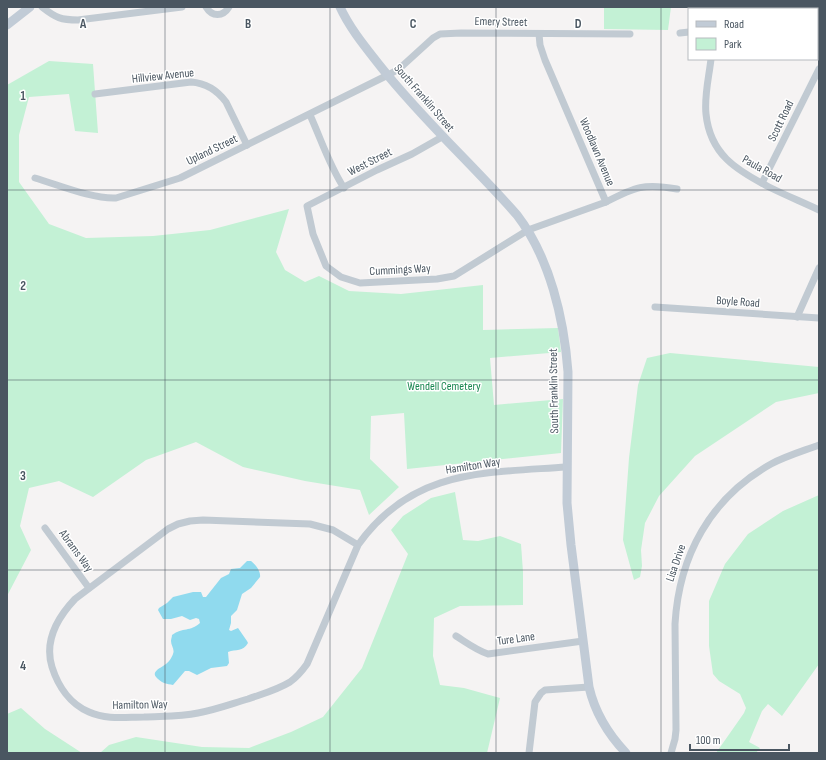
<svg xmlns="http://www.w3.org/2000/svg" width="826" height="760" font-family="'Sofia Sans Condensed',sans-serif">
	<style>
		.green { fill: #c3f1d5 }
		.water { fill: #90daee }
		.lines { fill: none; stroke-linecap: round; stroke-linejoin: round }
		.minor { stroke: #c1cad2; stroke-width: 7 }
		.secondary { stroke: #c1cbd6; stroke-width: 9 }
		.grid { fill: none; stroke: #4a5661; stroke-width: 1; stroke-opacity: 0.55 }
		.labels { text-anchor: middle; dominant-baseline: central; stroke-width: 3; stroke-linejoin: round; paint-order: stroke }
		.street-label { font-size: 12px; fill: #4a5661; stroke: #fff }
		.park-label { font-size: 12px; fill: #17864f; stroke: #fff }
		.grid-label { font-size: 13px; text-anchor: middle; font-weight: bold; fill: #4a5661; stroke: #fff; stroke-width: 3; stroke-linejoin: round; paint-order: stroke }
	</style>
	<rect width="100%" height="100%" fill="#f5f3f3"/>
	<g class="green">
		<path d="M 604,7 L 671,7 L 668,30 L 604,29 Z"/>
		<path d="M 49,61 L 93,64 L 98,133 L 75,131 L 69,94 L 29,97 L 19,135 L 19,182 L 49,224 L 86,238 L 153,236 L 210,230 L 289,209 L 276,252 L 285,270 L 305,282 L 319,276 L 349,291 L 401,294 L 483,285 L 483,330 L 558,328 L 561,352 L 490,358 L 494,405 L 563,399 L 561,453 L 407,469 L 404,413 L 371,416 L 370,459 L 399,487 L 369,515 L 360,490 L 305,481 L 243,467 L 196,442 L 146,460 L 93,497 L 59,481 L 29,488 L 20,526 L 31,550 L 7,596 L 7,85 Z"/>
		<path d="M 670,353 L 819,367 L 819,393 L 776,402 L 695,456 L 659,496 L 645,523 L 641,550 L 642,566 L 640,577 L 634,580 L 623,540 L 629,458 L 638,385 L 647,358 Z"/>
		<path d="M 455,492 L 463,540 L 478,541 L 500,536 L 521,544 L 523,572 L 523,605 L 460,606 L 434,618 L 433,656 L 440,685 L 464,688 L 500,698 L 487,753 L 100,753 L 109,745 L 136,737 L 202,747 L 249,748 L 291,732 L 323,717 L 362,668 L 408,554 L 391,530 L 403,516 L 431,498 Z"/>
		<path d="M 819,495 L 819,664 L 782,716 L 768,704 L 762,711 L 749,742 L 760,748 L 756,753 L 716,753 L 744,713 L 746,708 L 740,694 L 719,681 L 713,674 L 709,646 L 709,601 L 725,564 L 748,534 L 783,511 Z"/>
		<path d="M 21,708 L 45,729 L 82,753 L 7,753 L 7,714 Z"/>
	</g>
	<path class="water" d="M 247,561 L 251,561 C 255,564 261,571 260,577 L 251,588 L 242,594 L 237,610 L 231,616 L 231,623 L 229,630 L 231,631 L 238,628 L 247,641 L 248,643 C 243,652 236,649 228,652 L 229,663 L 227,666 L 211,668 L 197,675 L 189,671 L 185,671 L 173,685 C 167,684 162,683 158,679 C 149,672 161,668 166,664 C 169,662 172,657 173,654 C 175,649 171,646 171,641 C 171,639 172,637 172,635 C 183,627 190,632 200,623 L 199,619 L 196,618 L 190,620 L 182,616 L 171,619 L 163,619 L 158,610 L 159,608 L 167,603 L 173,597 L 193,592 L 201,592 L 203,597 L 206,597 L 221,578 L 229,574 L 231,569 L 240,568 Z"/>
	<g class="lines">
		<g class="minor">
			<path d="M 42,7 C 56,18 61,20 78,20 L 182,7"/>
			<path d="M 206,7 C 212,17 223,17 229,7"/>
			<path d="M 817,23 L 819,23"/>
			<path d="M 680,33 L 689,32"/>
			<path d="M 711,59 C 709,77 704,96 706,114 C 710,154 736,170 769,187 C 785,195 802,202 819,210"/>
			<path d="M 95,94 L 191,82 C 206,83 217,90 226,102 L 247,145"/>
			<path d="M 310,115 C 321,139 329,165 344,188"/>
			<path d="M 442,137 L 412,154 L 377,170 L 307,206 L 313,234 L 326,266 L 341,277 L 360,283 L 437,279 L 454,276 L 528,230 L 606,202 L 545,60 L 540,45 L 539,34"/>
			<path d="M 35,178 C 59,185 92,199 116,198 L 180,178 L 388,75 L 399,69 L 433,38 L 440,34 L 461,33 L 630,34"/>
			<path d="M 762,183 L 819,69"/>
			<path d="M 606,202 C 635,187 644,183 677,189"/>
			<path d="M 655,307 L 819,318"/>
			<path d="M 797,317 L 819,268"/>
			<path d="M 45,528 L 89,588"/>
			<path d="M 358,545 L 307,664 C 302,671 297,677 290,682 C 277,690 262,694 248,699 C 231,704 215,710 198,713 C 180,717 162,716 144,717 C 125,717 107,720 89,712 C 70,704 58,686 52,667 C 44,641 58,617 75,599 L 168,529 L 178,524 L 190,521 L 203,520 L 310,524 L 333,530 L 358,545 C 412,469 483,473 566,467"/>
			<path d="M 456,636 C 467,643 476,650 488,654 L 583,641"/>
			<path d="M 529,753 L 535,702 L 541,693 L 545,690 L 589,687"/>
			<path d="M 671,753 L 675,739 L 676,730 L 675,624 C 679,556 710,498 771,464 C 786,456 803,451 819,445"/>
		</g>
		<g class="secondary">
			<path d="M 340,7 C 350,29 367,49 381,67 C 423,120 473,165 517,215 C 550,258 564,319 568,372 L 567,503 L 571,545 L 589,687 C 595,713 608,734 626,753"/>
			<path d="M 7,25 L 30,7"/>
		</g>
	</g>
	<path class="grid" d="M 165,7 L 165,753M 330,7 L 330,753M 496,7 L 496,753M 661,7 L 661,753M 7,190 L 819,190M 7,380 L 819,380M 7,570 L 819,570"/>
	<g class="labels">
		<g class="street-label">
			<text transform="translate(501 22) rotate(1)">Emery Street</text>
			<text transform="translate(163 76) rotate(-6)">Hillview Avenue</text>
			<text transform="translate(424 98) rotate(49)">South Franklin Street</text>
			<text transform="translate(781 121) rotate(-64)">Scott Road</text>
			<text transform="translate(212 150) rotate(-26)">Upland Street</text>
			<text transform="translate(597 152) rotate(67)">Woodlawn Avenue</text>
			<text transform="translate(370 162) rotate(-27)">West Street</text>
			<text transform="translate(762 169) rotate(29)">Paula Road</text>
			<text transform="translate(400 270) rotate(-3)">Cummings Way</text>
			<text transform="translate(738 302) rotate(4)">Boyle Road</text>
			<text transform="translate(554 391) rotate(-91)">South Franklin Street</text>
			<text transform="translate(473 466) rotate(-9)">Hamilton Way</text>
			<text transform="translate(76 551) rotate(54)">Abrams Way</text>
			<text transform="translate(676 563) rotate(-71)">Lisa Drive</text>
			<text transform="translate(516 639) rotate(-8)">Ture Lane</text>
			<text transform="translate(140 705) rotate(-1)">Hamilton Way</text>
		</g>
		<g class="park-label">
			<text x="444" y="386">Wendell Cemetery</text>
		</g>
	</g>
	<g class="grid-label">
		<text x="83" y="28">A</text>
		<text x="248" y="28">B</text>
		<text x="413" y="28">C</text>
		<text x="578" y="28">D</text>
		<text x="23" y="100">1</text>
		<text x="23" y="290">2</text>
		<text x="23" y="480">3</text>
		<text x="23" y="670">4</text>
	</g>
	<rect width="826" height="760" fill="none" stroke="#4a5661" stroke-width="16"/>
	<rect x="688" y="8" width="130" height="52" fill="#ffffff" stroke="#b7bbc0"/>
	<rect x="696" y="21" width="20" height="6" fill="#c1cbd6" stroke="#b7bbc0"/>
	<text x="724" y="28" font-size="12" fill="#4a5661">Road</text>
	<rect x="696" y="38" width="20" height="12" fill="#c3f1d5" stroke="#b7bbc0"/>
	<text x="724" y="48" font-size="12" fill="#4a5661">Park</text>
	<path d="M690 744v6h99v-6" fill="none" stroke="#4a5661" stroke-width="2"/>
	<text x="696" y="744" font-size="12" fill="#4a5661" stroke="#ffffff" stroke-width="3" paint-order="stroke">100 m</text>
</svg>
